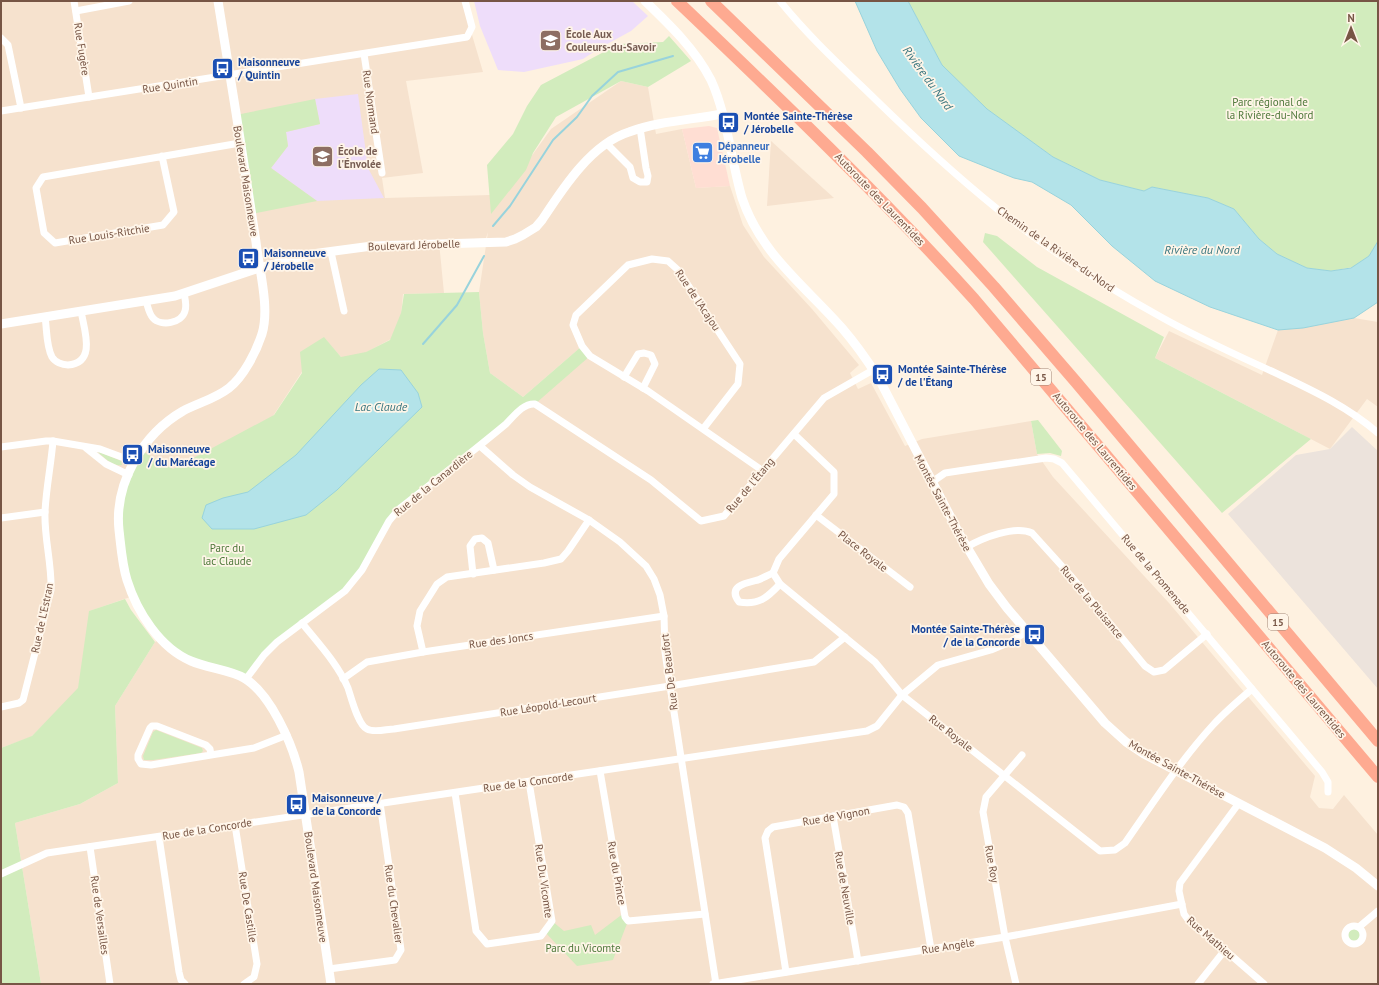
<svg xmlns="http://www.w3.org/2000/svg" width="1379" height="985" font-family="'PT Sans',sans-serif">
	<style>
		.residential { fill: #f6e2ce }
		.commercial { fill: #ffded3 }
		.industrial { fill: #ece3dc }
		.education { fill: #eeddfa }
		.green { fill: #d2ecbd }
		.water { fill: #b3e3e9; stroke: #98d3dc }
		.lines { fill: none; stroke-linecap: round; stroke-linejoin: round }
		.stream { stroke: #98d3dc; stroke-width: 2 }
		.street { stroke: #fff; stroke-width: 7 }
		.secondary { stroke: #fff; stroke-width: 9 }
		.highway { stroke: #feaa91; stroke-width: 12 }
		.labels { text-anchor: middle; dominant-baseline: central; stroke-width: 3.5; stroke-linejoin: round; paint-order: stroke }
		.shield { fill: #fff5e8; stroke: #a08576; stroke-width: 1 }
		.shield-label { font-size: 10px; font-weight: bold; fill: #775545 }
		.education-label { font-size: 11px; font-weight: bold; fill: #785e54; stroke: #fff5e8; text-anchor: start }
		.street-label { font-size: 11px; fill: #775545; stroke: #fff5e8 }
		.transit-label { font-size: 11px; font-weight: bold; fill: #164399; stroke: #fff5e8; text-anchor: start }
		.park-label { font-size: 11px; fill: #4e783a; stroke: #fff5e8 }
		.shop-label { font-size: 11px; font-weight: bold; fill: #366cbe; stroke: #fff5e8; text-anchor: start }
		.water-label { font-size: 12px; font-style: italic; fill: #38757e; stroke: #fff5e8 }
	</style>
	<rect width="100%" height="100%" fill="#fef1e0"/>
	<g class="residential">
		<path d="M 1,1 L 462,1 L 483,72 L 406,81 L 423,173 L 382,178 L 385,198 L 490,195 L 492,211 L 551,129 L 621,81 L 648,87 L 656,134 L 682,129 L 696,188 L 730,186 L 743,225 L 764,257 L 812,309 L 859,365 L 850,373 L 858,389 L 871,383 L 905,446 L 922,439 L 1031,421 L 1037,454 L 1053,477 L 1169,603 L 1315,776 L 1310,797 L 1319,808 L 1333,809 L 1344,795 L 1378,835 L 1378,984 L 41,984 L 15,823 L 80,804 L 118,783 L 115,706 L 155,642 L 389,521 L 582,346 L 523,397 L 490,373 L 483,333 L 479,292 L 488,232 L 486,238 L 439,242 L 444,293 L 403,294 L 401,315 L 391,339 L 365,353 L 342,358 L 324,338 L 273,416 L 133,596 L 90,611 L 79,689 L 31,737 L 1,748 Z"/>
		<path d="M 771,141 L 834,198 L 767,206 Z"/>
		<path d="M 1354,318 L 1378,322 L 1378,407 L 1367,399 L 1330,449 L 1155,358 L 1169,331 L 1262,375 L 1278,330 L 1303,328 Z"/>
	</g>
	<path class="commercial" d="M 709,126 L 717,128 L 730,186 L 696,188 L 682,129 Z"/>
	<path class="industrial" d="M 1352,427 L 1378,451 L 1378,689 L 1228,514 L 1296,455 L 1330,449 Z"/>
	<g class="education">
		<path d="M 474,1 L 632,1 L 648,16 L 631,31 L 598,49 L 583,59 L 524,72 L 498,70 L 480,26 Z"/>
		<path d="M 358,94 L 368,168 L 384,198 L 317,201 L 271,168 L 288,146 L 286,132 L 320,124 L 315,99 Z"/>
	</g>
	<g class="green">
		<path d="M 908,1 L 1378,1 L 1378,241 L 1369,256 L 1353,267 L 1331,271 L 1307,268 L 1277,254 L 1259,239 L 1234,209 L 1208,198 L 1152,187 L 1144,191 L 1100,180 L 1053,157 L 988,110 L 942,65 Z"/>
		<path d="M 669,36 L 691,61 L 648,87 L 621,81 L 556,117 L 533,153 L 526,170 L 491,214 L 487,165 L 513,134 L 527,106 L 541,85 L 619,44 L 663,42 Z"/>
		<path d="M 315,99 L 320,124 L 286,132 L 288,146 L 271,168 L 317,201 L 252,214 L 236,115 Z"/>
		<path d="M 985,233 L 997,236 L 1037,267 L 1164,337 L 1155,358 L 1311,439 L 1222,513 L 983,242 Z"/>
		<path d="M 479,292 L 483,333 L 490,373 L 523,397 L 582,346 L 590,356 L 535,404 L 530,403 L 399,510 L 345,591 L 277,642 L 246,679 L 200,665 L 166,644 L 130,590 L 119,504 L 142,451 L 173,469 L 274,415 L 302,373 L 300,352 L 324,337 L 341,357 L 366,352 L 390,340 L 401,313 L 404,294 Z"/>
		<path d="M 1038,420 L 1062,451 L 1061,456 L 1050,453 L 1037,454 L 1031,421 Z"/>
		<path d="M 98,452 L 99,452 L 119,460 L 121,461 L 122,465 C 114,467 104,458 98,452 Z"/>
		<path d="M 125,599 L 131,610 L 155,642 L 115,706 L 118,783 L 80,804 L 15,823 L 41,984 L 1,984 L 1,748 L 32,736 L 78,688 L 89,611 Z"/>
		<path d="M 156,730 L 202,748 L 203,751 L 201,753 L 153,760 L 144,760 L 143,756 L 153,732 Z"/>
		<path d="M 624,913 L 628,921 L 613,960 L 577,966 L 544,931 L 552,921 L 564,931 L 591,925 L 595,935 Z"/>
		<circle cx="1354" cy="935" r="6"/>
	</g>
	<g class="water">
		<path d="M 855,1 L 908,1 L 942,65 L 987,109 L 1053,157 L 1100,180 L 1144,191 L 1152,187 L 1208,198 L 1234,209 L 1259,239 L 1277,254 L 1307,268 L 1331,271 L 1351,268 L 1369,256 L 1378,241 L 1378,302 L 1354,318 L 1303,328 L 1278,330 L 1210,307 L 1155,281 L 1112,246 L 1071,205 L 1032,182 L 1014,178 L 959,156 L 921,118 L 900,89 L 877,51 Z"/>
		<path d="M 379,369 L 401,370 L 418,393 L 422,407 L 337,490 L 306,515 L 254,529 L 212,529 L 202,518 L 206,505 L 223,498 L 248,492 L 296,455 L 361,385 Z"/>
	</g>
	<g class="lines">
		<g class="stream">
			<path d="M 493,226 L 510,206 L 553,140 L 577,117 L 592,96 L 618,72 L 673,56"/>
			<path d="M 423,344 L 457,305 L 484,256"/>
		</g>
		<g class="street">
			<path d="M 74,1 L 89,97"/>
			<path d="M 780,1 C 809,37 843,68 876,100 C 915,138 954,174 996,208 C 1047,249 1103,285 1161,317 C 1200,339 1241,357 1282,376 C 1316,392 1349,408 1378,433"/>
			<path d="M 76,11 L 129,1"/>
			<path d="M 1,38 L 8,45 L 21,108"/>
			<path d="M 364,54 L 382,173"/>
			<path d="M 1,111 L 467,37 L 472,27 L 465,1"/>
			<path d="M 607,144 L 630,167 L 633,178 L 640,182 L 647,182 L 648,176 L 646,168 L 640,128"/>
			<path d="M 162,156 L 174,212 L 163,225 L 55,243 L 44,233 L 36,188 L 43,177 L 240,143"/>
			<path d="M 331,252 L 344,311"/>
			<path d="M 146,301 C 148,307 149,314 153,318 C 161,327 182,323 185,311 C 187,306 185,298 184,293"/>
			<path d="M 45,317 C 47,329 46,346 52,357 C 55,362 62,365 68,365 C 97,363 84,329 81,311"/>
			<path d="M 624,377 L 638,354 L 644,353 L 651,355 L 655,364 L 643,388"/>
			<path d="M 703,429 L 738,384 L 740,364 L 678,270 L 668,261 L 652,259 L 628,265 L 576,315 L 573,325 L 582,346 L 590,356 L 648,391 L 763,471"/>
			<path d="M 794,434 L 834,472 L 834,494 L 779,559 L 773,573 L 780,584 L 875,662 L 902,695 L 1100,851 L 1115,850 L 1125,843 C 1153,803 1180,761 1213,725 C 1225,712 1239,700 1252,689"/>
			<path d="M 480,446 L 513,475 L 530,487 L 589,520 L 620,542 L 646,566 L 654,579 L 660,595 L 664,616 L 665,652 L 670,686 L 716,984"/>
			<path d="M 1,447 L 46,441 L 53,441 L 100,449 L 135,462"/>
			<path d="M 86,448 L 106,464 L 129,475"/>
			<path d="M 932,482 L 945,473 L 958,471 L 1046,458 L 1054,459 L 1062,463 L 1322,772 L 1328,782 L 1328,792"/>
			<path d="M 816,515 L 910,587"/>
			<path d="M 1,518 L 45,512"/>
			<path d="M 967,547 C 982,538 1015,525 1032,533 L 1070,575 L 1145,666 L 1154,672 L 1164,670 L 1207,634"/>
			<path d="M 773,573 C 768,575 763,578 758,580 C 746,583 727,586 739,602 C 759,605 767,598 780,584"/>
			<path d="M 473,574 L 470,546 L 475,539 L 482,538 L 488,543 L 494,570"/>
			<path d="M 302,623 C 318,643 338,664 348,688 C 351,697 358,725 367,729 C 374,733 387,729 394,729 L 670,686 L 814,662 L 845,637"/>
			<path d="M 423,652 L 417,626 L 420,611 L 437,584 L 447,577 L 544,563 L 561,559 L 568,551 L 589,520"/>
			<path d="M 246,679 L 264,655 L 277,642 L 345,591 L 362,570 L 389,521 L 399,509 C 435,481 471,453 506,424 C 514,416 523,403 535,404 L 651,480 L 701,521 L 724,516 L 824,398 L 873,370"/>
			<path d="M 343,679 L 367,662 L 423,652 L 664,616"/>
			<path d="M 1,707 L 19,703 L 23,700 L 51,590 C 52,564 44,538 45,512 C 46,489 51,465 53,441"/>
			<path d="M 211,755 L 151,765 L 141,764 L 138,759 L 138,755 L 150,728 L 152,726 L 157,726 L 206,745 L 210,749 L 211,755 L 254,748 L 287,735"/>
			<path d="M 600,771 L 625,917 L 628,921 L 705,914"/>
			<path d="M 455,793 L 476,931 L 487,944 L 541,936 L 552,921 L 529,782"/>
			<path d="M 1239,803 L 1180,883 L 1179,891 L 1184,914 L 1189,921 L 1225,950 L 1264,984"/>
			<path d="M 833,816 L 858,961"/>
			<path d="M 235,825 L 257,964 L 254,977 L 244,984"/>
			<path d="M 159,837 L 179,972 L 181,980 L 185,984"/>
			<path d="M 90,847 L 110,984"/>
			<path d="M 1,874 L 47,853 L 867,731 L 877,726 L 902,695 L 938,665 L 991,650 L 1010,642 L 1026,632"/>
			<circle cx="1354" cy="935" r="9"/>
			<path d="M 1359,927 L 1378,911"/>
			<path d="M 329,969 L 395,960 L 401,950 L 380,803"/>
			<path d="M 786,972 L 765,838 L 768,831 L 773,827 L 897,805 L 904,807 L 908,813 L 931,949"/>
			<path d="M 713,984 L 1005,937 L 1182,904"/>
			<path d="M 1016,984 L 1005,937 L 983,812 L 986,797 L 1022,755"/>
			<path d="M 1198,984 L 1225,950"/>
		</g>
		<g class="secondary">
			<path d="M 218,1 C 231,81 244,162 256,242 C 259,269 270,308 262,334 C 256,352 244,376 229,388 C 215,399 198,403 183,411 C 143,434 114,483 119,530 C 121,547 122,564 127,580 C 137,612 160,648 191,661 C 207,668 230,670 244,678 C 270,693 292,743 299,772 L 331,984"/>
			<path d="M 645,1 C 670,25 695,49 711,80 C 727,115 731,160 742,198 C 761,254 804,285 842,328 C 855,343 867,360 878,377 L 961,537 L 989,584 L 1007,608 L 1105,723 L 1126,742 L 1144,754 L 1325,848 L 1356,868 L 1378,886"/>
			<path d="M 1,324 L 175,296 L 259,268 L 312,254 L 372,246 L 506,242 L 515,239 L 523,235 L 536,227 L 542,220 C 563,188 591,144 629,132 C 659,121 691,120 722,114"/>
		</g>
		<g class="highway">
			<path d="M 677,1 C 779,98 880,195 974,299 L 1378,777"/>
			<path d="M 711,1 L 867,152 L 922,208 L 994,287 L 1076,382 L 1378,741"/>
		</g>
	</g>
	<defs>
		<symbol id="school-square" viewBox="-11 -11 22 22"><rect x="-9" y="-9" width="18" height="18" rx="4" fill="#8d6e63" stroke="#fff5e8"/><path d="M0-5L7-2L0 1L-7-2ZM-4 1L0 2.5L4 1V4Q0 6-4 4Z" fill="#fff"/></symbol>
		<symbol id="bus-square" viewBox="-11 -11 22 22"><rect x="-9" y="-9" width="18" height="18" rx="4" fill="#1a4fb4" stroke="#fff5e8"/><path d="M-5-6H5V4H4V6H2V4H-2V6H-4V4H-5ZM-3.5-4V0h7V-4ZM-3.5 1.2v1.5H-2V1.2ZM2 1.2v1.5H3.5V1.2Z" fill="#fff"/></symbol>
		<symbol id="supermarket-square" viewBox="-11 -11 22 22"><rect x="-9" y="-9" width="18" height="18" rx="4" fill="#3f7fe0" stroke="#fff5e8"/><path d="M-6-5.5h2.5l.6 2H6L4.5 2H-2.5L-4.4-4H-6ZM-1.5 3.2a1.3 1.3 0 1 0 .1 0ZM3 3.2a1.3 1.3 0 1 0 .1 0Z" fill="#fff"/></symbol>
	</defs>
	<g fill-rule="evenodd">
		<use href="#school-square" x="538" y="28" width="25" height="25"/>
		<use href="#bus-square" x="210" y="56" width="25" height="25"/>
		<use href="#bus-square" x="716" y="110" width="25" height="25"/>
		<use href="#supermarket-square" x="690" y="140" width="25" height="25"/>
		<use href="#school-square" x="310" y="144" width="25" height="25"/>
		<use href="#bus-square" x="236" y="246" width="25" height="25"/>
		<use href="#bus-square" x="870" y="362" width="25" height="25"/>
		<use href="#bus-square" x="120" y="442" width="25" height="25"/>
		<use href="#bus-square" x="1022" y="622" width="25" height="25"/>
		<use href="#bus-square" x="284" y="792" width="25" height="25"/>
	</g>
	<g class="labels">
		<g class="shield">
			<rect x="1031" y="369" width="20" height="16" rx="3"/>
			<rect x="1268" y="614" width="20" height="16" rx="3"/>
		</g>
		<g class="shield-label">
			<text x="1041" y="377">15</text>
			<text x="1278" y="622">15</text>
		</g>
		<g class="education-label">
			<text x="566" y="34">École Aux<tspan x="566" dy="13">Couleurs-du-Savoir</tspan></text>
			<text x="338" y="151">École de<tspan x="338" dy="13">l'Énvolée</tspan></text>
		</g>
		<g class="street-label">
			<text transform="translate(82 49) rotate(81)">Rue Fugère</text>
			<text transform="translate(170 85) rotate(-9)">Rue Quintin</text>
			<text transform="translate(371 102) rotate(82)">Rue Normand</text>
			<text transform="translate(246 181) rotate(81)">Boulevard Maisonneuve</text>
			<text transform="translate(880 199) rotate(46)">Autoroute des Laurentides</text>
			<text transform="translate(109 234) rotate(-9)">Rue Louis-Ritchie</text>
			<text transform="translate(414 245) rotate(-2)">Boulevard Jérobelle</text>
			<text transform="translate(1056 249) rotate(35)">Chemin de la Rivière-du-Nord</text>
			<text transform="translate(698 300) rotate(56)">Rue de l'Acajou</text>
			<text transform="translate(1095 441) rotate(50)">Autoroute des Laurentides</text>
			<text transform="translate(433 483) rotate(-39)">Rue de la Canardière</text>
			<text transform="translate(750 485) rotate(-50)">Rue de l'Étang</text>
			<text transform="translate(943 503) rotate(62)">Montée Sainte-Thérèse</text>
			<text transform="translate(863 551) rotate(38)">Place Royale</text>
			<text transform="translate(1156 574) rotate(50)">Rue de la Promenade</text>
			<text transform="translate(1092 602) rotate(50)">Rue de la Plaisance</text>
			<text transform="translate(42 618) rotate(-78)">Rue de L'Estran</text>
			<text transform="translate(501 640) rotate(-8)">Rue des Joncs</text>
			<text transform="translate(669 672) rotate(-97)">Rue De Beaufort</text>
			<text transform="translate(1304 689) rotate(50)">Autoroute des Laurentides</text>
			<text transform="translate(548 705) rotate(-9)">Rue Léopold-Lecourt</text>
			<text transform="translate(951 733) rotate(38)">Rue Royale</text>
			<text transform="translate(1177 769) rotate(29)">Montée Sainte-Thérèse</text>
			<text transform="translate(528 782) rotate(-8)">Rue de la Concorde</text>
			<text transform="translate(836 816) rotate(-10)">Rue de Vignon</text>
			<text transform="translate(207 829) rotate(-9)">Rue de la Concorde</text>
			<text transform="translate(992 864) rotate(80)">Rue Roy</text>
			<text transform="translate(617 873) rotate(80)">Rue du Prince</text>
			<text transform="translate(544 881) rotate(82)">Rue Du Vicomte</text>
			<text transform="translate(316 887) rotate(82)">Boulevard Maisonneuve</text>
			<text transform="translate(845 888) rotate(80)">Rue de Neuville</text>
			<text transform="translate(394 904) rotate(82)">Rue du Chevalier</text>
			<text transform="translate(248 907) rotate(81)">Rue De Castille</text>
			<text transform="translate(100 915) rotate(82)">Rue de Versailles</text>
			<text transform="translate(1211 938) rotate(41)">Rue Mathieu</text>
			<text transform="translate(948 946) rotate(-9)">Rue Angèle</text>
		</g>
		<g class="transit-label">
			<text x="238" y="62">Maisonneuve<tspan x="238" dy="13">/ Quintin</tspan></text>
			<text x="744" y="116">Montée Sainte-Thérèse<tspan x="744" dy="13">/ Jérobelle</tspan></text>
			<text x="264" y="253">Maisonneuve<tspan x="264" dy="13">/ Jérobelle</tspan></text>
			<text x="898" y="369">Montée Sainte-Thérèse<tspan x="898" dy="13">/ de l'Étang</tspan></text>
			<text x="148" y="449">Maisonneuve<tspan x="148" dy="13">/ du Marécage</tspan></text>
			<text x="1020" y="629" text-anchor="end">Montée Sainte-Thérèse<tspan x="1020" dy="13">/ de la Concorde</tspan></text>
			<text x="312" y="798">Maisonneuve /<tspan x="312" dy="13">de la Concorde</tspan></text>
		</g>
		<g class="park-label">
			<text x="1270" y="102">Parc régional de<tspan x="1270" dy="13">la Rivière-du-Nord</tspan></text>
			<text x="227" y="548">Parc du<tspan x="227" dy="13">lac Claude</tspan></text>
			<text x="583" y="948">Parc du Vicomte</text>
		</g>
		<g class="shop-label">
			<text x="718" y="146">Dépanneur<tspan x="718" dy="13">Jérobelle</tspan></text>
		</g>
		<g class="water-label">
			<text transform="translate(928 78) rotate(54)">Rivière du Nord</text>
			<text x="1202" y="249">Rivière du Nord</text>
			<text x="381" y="406">Lac Claude</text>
		</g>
	</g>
	<rect width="1379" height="985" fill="none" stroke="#775545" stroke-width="4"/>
	<g transform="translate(1351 28)" stroke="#fff5e8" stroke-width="3" paint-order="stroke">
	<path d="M0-3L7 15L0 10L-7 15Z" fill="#775545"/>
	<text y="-6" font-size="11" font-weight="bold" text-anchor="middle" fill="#775545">N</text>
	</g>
</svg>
